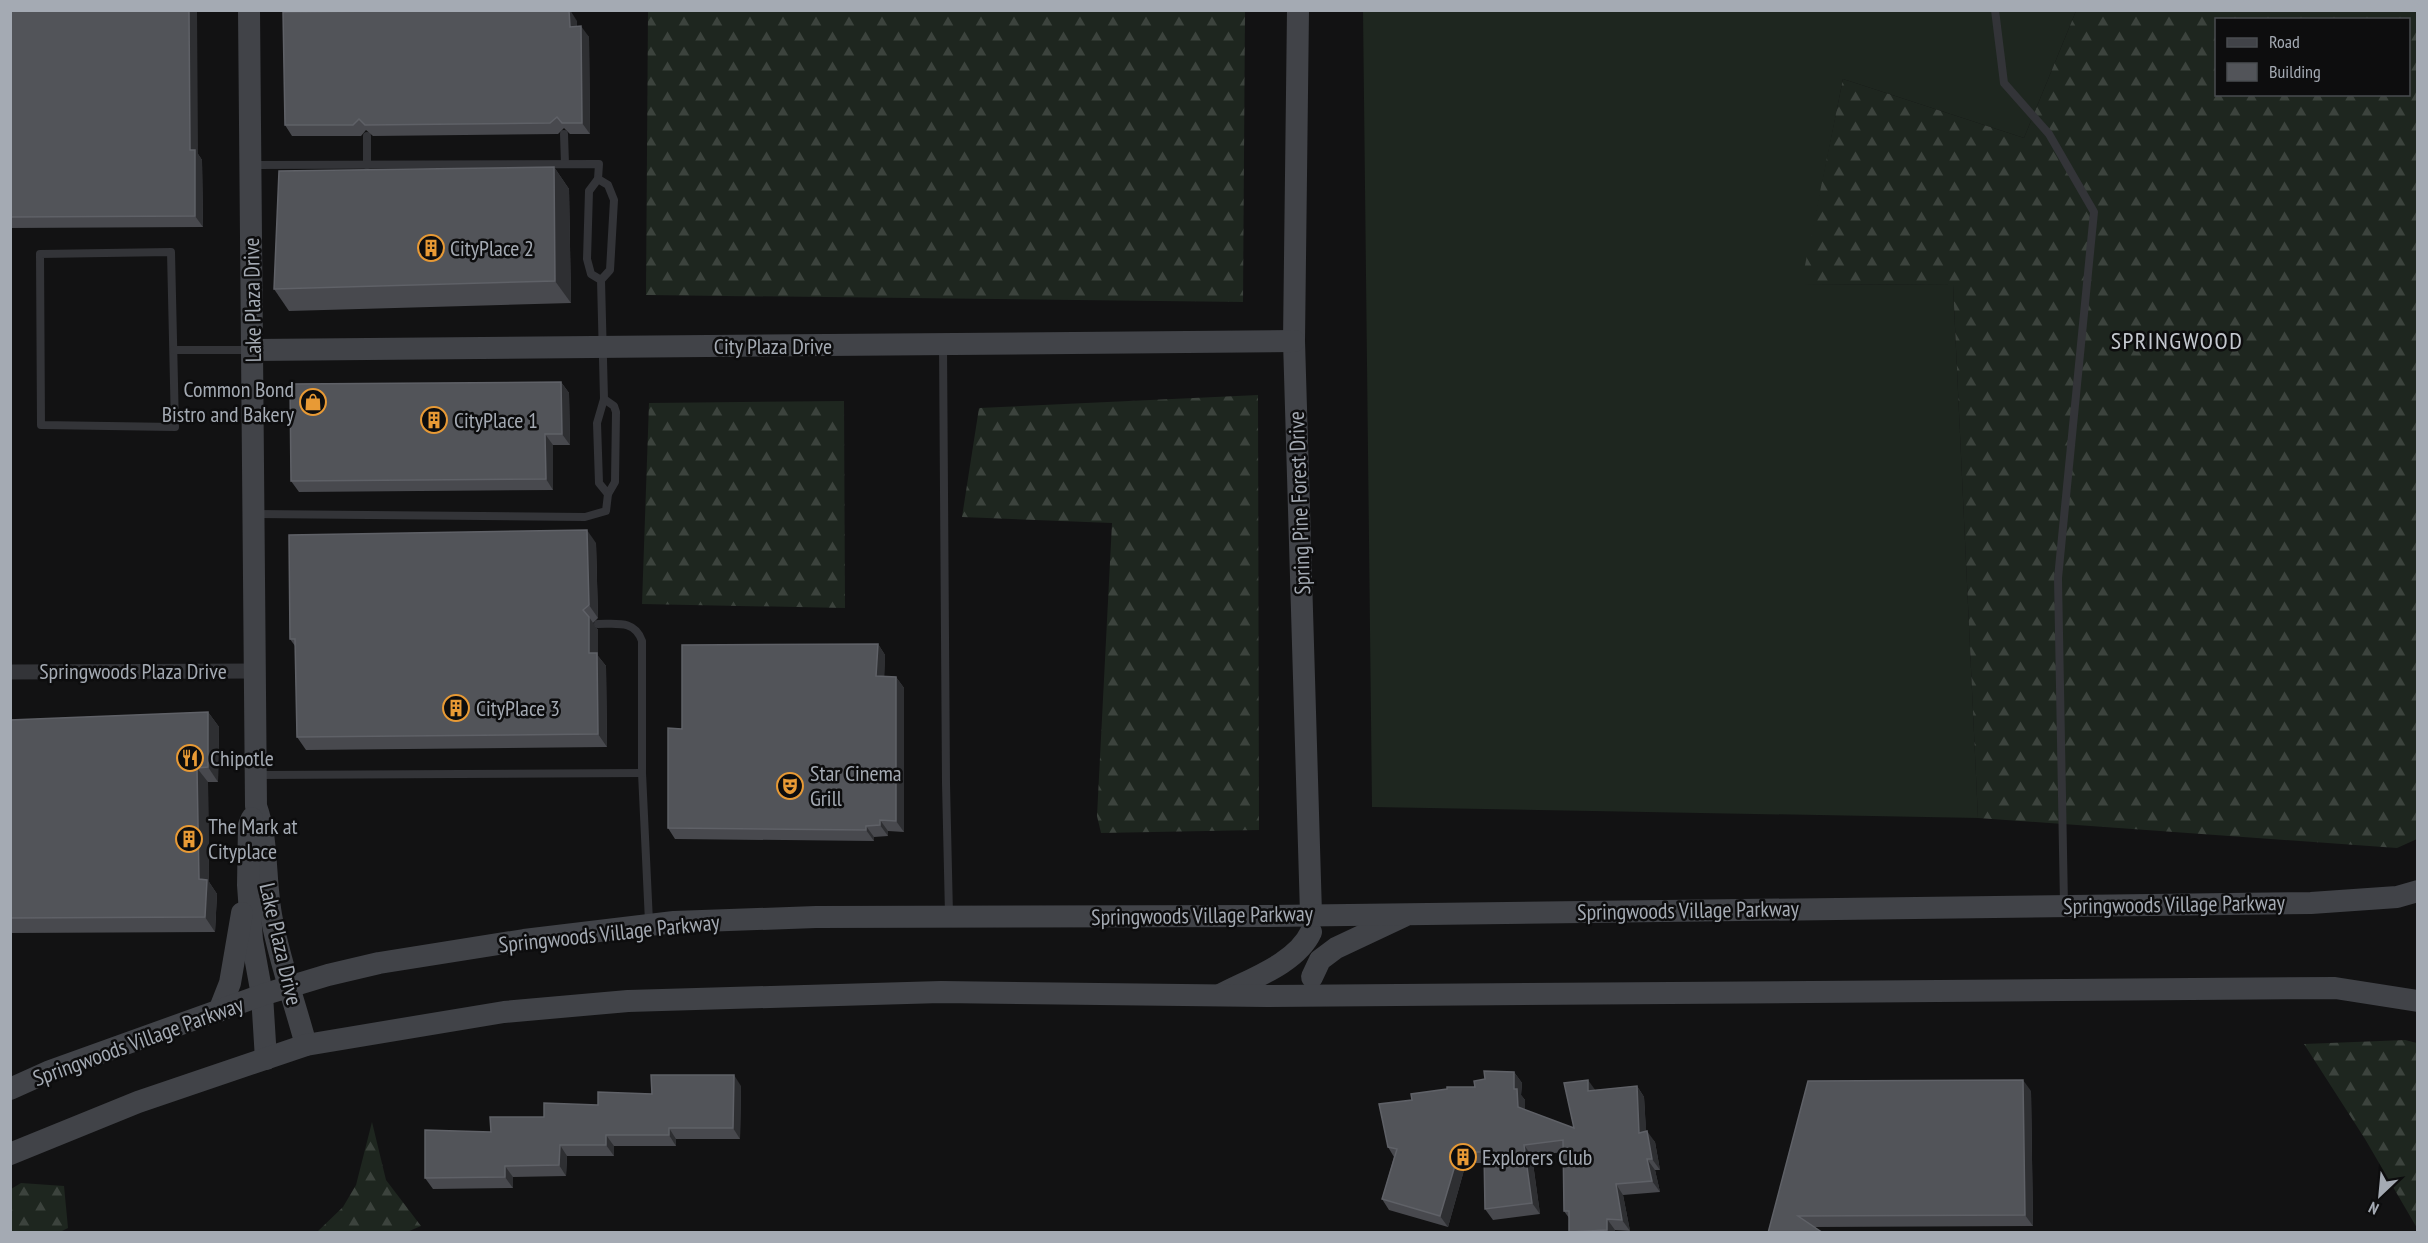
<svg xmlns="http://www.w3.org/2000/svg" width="2428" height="1243" font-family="'PT Sans Narrow',sans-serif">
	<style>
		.grass { fill: #1e261f }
		.forest { fill: url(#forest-firs); fill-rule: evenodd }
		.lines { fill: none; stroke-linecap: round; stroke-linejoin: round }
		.lane { stroke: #333438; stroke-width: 8 }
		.street { stroke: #333438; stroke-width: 15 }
		.secondary { stroke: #414348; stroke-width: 22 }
		.wall { fill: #48494e }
		.shaded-wall { fill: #2e2f32 }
		.building { fill: #525459; stroke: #5f6167; stroke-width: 1.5 }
		.labels { text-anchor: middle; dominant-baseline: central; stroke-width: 5; stroke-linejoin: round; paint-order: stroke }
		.poi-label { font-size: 22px; fill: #a4aab3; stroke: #0d0d0e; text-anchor: start }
		.street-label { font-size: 22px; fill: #a4aab3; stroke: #0d0d0e }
		.neighbourhood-label { font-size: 24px; letter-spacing: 1.5px; fill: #c4c8cf; stroke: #0d0d0e }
	</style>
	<defs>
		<pattern id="forest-firs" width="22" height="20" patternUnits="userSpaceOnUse" patternTransform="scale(1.5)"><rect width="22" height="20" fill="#1e261f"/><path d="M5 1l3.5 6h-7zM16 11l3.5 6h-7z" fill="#3c433d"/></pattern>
	</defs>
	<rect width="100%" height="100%" fill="#121213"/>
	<path class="grass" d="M 1363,11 L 2076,11 L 2024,138 L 1843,79 L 1802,285 L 1953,284 L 1978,818 L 1372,807 Z"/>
	<g class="forest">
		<path d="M 648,11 L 1245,11 L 1243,302 L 646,295 Z"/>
		<path d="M 2076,11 L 2417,11 L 2417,839 L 2397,848 L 1978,818 L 1953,284 L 1801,285 L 1843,79 L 2024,138 ZM 2216,20 L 2408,20 L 2408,94 L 2216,94 Z"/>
		<path d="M 1258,395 L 1259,830 L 1101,833 L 1097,816 L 1112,523 L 962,517 L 979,408 Z"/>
		<path d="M 844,401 L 845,608 L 642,604 L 649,403 Z"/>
		<path d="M 2405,1040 L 2417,1043 L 2417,1228 L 2365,1139 L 2304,1044 Z"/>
		<path d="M 372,1122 L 386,1180 L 421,1226 L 407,1232 L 317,1232 L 343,1207 L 356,1185 Z"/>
		<path d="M 21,1183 L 64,1186 L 68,1228 L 60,1232 L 11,1232 L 11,1189 Z"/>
	</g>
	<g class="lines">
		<g class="lane">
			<path d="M 1995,10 L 2004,83 L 2049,134 L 2094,212 L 2058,578 L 2064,905"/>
			<path d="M 564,134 L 565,164"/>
			<path d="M 367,136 L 367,165"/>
			<path d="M 252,165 L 599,164 L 598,179"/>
			<path d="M 171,252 L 175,427 L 41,425 L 40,254 Z"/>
			<path d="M 601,280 L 591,274 L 587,259 L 589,191 L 598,179 L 608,185 L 614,200 L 610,270 L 601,280 L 604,399 L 597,423 L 599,483 L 608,494 L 615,482 L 616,412 L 614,406 L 604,399"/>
			<path d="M 943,345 L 946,783 L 949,915"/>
			<path d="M 174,350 L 250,350"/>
			<path d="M 255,514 L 585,517 L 606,511 L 608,494"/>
			<path d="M 598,624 C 617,624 635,620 642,641 L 642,773 L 649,922"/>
			<path d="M 259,775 L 642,773"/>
		</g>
		<path class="street" d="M 10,672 L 256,671"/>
		<g class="secondary">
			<path d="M 249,10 L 256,806 C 269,842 264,882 272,920 C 280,962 295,1004 306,1045"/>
			<path d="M 1298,10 L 1294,341 L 1311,914"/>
			<path d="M 252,350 L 1294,341"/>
			<path d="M 252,818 L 249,825 L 248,885 L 252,940 L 262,995 L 266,1059"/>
			<path d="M 1312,977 L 1320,960 L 1336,948 L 1404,916"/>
			<path d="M 1220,995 C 1250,979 1296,964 1311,932"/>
			<path d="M 219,1011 L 230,983 L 242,913"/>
			<path d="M 10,1089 L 50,1071 L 262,995 L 328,975 L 379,963 L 524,940 L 674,922 L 816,917 L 1267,916 L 2311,903 L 2397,897 L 2418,891"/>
			<path d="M 10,1154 L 138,1102 L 306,1045 L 504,1012 L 628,1001 L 941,992 L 1266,996 L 2335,988 L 2418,1001"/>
		</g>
	</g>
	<g class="wall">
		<path d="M 10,10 L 198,154 L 202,160 L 203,227 L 10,228 Z"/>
		<path d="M 577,21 L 577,26 L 589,37 L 590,134 L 570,134 L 564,128 L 558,134 L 373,136 L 366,130 L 361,136 L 292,136 L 285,125 Z"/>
		<path d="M 554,167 L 569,189 L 571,303 L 289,311 L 274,289 Z"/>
		<path d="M 561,382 L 569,393 L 570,445 L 553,445 L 553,490 L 299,492 L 291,481 Z"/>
		<path d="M 596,543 L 598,618 L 593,623 L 598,630 L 598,656 L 606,666 L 607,747 L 306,750 L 297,737 L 295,646 L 290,639 Z"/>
		<path d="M 878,644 L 885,655 L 884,676 L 896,677 L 904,688 L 904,832 L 888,831 L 888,836 L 874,837 L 874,841 L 675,839 L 668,828 L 682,729 Z"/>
		<path d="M 208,712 L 219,727 L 218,782 L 208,782 L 209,882 L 217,894 L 215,932 L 10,933 L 10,720 Z"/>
		<path d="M 1514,1072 L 1522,1083 L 1521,1095 L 1525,1100 L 1525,1110 L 1574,1128 L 1595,1090 L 1637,1086 L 1644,1097 L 1646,1132 L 1655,1142 L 1660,1170 L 1655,1170 L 1660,1192 L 1623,1195 L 1630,1231 L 1615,1230 L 1614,1233 L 1569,1233 L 1569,1218 L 1564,1211 L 1563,1152 L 1532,1156 L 1540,1214 L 1493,1220 L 1485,1209 L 1484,1163 L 1466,1163 L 1448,1227 L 1389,1210 L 1382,1199 L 1394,1157 L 1388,1147 L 1412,1100 L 1475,1087 L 1485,1079 Z"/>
		<path d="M 741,1086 L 740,1139 L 676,1139 L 676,1146 L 614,1146 L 614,1156 L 567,1156 L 566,1176 L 513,1177 L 513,1188 L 433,1189 L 425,1178 L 491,1132 L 544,1117 L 598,1105 L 652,1094 Z"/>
		<path d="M 2031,1091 L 2033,1226 L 1815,1227 L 1768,1233 Z"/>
	</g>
	<g class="shaded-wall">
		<path d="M 189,10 L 197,10 L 198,154 L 202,160 L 203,227 L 195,216 L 190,150 Z"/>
		<path d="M 570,10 L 577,21 L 577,38 L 570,27 Z"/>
		<path d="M 581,26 L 589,37 L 590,134 L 582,123 Z"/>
		<path d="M 554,167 L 569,189 L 571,303 L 555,281 Z"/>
		<path d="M 561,382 L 569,393 L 570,445 L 562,434 Z"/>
		<path d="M 545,434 L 553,445 L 553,490 L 546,479 Z"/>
		<path d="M 587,530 L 596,543 L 598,618 L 589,605 Z"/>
		<path d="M 589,617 L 598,630 L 598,656 L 606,666 L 607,747 L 598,734 L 589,653 Z"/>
		<path d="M 878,644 L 885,655 L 884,687 L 876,676 Z"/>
		<path d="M 896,677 L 904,688 L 904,832 L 896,821 Z"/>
		<path d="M 208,712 L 219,727 L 218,782 L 208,767 Z"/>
		<path d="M 197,768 L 208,782 L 209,882 L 217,894 L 215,932 L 205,917 L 199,879 Z"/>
		<path d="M 880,820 L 888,831 L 888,836 L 880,825 Z"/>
		<path d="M 866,826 L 874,837 L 874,841 L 866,830 Z"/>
		<path d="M 1514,1072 L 1522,1083 L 1521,1095 L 1525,1100 L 1525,1118 L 1518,1107 L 1514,1089 Z"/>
		<path d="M 734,1075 L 741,1086 L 740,1139 L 733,1128 Z"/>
		<path d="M 1588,1080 L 1596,1091 L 1588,1091 Z"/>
		<path d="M 2023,1080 L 2031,1091 L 2033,1226 L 2025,1215 Z"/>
		<path d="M 1637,1086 L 1644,1097 L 1647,1144 L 1639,1133 Z"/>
		<path d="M 669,1128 L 676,1139 L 676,1146 L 669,1135 Z"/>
		<path d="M 1647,1131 L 1655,1142 L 1660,1170 L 1652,1159 Z"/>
		<path d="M 606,1135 L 614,1146 L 614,1156 L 606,1145 Z"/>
		<path d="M 560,1145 L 567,1156 L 566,1176 L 559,1165 Z"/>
		<path d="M 1524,1145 L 1532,1156 L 1540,1214 L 1532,1203 Z"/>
		<path d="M 1459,1152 L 1466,1163 L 1448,1227 L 1440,1216 Z"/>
		<path d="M 1647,1159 L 1655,1170 L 1660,1192 L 1652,1181 Z"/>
		<path d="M 505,1166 L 513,1177 L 513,1188 L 505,1177 Z"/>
		<path d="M 1616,1184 L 1623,1195 L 1630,1231 L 1622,1220 Z"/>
		<path d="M 1607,1219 L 1615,1230 L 1614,1233 L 1608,1233 L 1607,1230 Z"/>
	</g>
	<g class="building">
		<path d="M 10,10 L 189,10 L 190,150 L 195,150 L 195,216 L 10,217 Z"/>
		<path d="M 490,10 L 569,10 L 570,27 L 581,26 L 582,123 L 562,123 L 557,117 L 550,123 L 365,125 L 359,119 L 353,125 L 285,125 L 283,12 Z"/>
		<path d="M 554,167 L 555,281 L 274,289 L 279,171 Z"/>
		<path d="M 561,382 L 562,434 L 545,434 L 546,479 L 291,481 L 290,384 Z"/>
		<path d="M 587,530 L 589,605 L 583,610 L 589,617 L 589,653 L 597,653 L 598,734 L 297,737 L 295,639 L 290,639 L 289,535 Z"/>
		<path d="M 878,644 L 876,676 L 896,677 L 896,821 L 880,820 L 880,825 L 866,826 L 866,830 L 668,828 L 668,728 L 682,729 L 682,645 Z"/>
		<path d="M 208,712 L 208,767 L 197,768 L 199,879 L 207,880 L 205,917 L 10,918 L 10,720 Z"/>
		<path d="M 1484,1071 L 1514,1072 L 1514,1089 L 1517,1089 L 1518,1107 L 1574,1128 L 1564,1083 L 1588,1080 L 1588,1091 L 1637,1086 L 1639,1133 L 1647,1131 L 1652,1159 L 1647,1159 L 1652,1181 L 1616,1184 L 1622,1220 L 1607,1219 L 1607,1230 L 1569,1232 L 1569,1211 L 1564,1211 L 1563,1140 L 1524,1145 L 1532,1203 L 1485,1209 L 1484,1152 L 1459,1152 L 1440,1216 L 1382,1199 L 1397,1149 L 1388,1147 L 1379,1104 L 1412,1100 L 1411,1094 L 1447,1089 L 1447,1087 L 1475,1087 L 1474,1081 L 1485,1079 Z"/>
		<path d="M 651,1075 L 734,1075 L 733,1128 L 669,1128 L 669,1135 L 606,1135 L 606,1145 L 560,1145 L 559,1165 L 505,1166 L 505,1177 L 425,1178 L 425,1130 L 491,1132 L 490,1117 L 544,1117 L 544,1103 L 598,1105 L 598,1092 L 652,1094 Z"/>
		<path d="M 2023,1080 L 2025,1215 L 1798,1216 L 1823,1233 L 1768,1233 L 1808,1081 Z"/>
	</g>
	<defs>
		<symbol id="building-ring" viewBox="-11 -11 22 22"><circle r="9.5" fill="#0d0d0e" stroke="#e89a35" stroke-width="1.5"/><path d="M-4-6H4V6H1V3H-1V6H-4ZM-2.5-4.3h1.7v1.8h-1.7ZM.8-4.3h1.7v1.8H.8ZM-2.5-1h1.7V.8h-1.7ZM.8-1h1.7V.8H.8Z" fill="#e89a35"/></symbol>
		<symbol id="shop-ring" viewBox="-11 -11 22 22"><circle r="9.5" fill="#0d0d0e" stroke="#e89a35" stroke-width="1.5"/><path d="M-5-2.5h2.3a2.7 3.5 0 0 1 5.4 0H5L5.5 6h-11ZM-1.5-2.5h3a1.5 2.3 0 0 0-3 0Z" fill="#e89a35"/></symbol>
		<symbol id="restaurant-ring" viewBox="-11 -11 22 22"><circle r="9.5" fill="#0d0d0e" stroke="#e89a35" stroke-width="1.5"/><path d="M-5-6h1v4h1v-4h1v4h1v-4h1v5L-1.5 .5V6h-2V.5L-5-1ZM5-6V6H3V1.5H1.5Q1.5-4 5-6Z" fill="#e89a35"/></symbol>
		<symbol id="theatre-ring" viewBox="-11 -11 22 22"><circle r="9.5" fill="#0d0d0e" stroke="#e89a35" stroke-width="1.5"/><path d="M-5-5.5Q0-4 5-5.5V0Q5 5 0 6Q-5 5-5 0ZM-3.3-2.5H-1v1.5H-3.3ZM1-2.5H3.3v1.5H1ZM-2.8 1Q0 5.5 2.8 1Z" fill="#e89a35"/></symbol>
	</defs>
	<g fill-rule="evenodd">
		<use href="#building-ring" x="416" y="233" width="30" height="30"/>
		<use href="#shop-ring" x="298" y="387" width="30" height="30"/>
		<use href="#building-ring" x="419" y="405" width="30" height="30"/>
		<use href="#building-ring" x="441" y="693" width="30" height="30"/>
		<use href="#restaurant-ring" x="175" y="743" width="30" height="30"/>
		<use href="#theatre-ring" x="775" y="771" width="30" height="30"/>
		<use href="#building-ring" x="174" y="824" width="30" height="30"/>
		<use href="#building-ring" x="1448" y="1142" width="30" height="30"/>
	</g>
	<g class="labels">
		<g class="poi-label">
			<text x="450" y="248">CityPlace 2</text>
			<text x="294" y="389" text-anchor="end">Common Bond<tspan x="294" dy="25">Bistro and Bakery</tspan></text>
			<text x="454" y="420">CityPlace 1</text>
			<text x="476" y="708">CityPlace 3</text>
			<text x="210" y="758">Chipotle</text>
			<text x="810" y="773">Star Cinema<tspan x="810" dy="25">Grill</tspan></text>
			<text x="208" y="826">The Mark at<tspan x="208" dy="25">Cityplace</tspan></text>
			<text x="1482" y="1157">Explorers Club</text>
		</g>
		<g class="street-label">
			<text transform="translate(252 300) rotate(-91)">Lake Plaza Drive</text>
			<text x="773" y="346">City Plaza Drive</text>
			<text transform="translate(1299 503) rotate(-92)">Spring Pine Forest Drive</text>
			<text x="133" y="671">Springwoods Plaza Drive</text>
			<text transform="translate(2174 904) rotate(-1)">Springwoods Village Parkway</text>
			<text transform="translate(1688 910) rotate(-1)">Springwoods Village Parkway</text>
			<text transform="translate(1202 915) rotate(-1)">Springwoods Village Parkway</text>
			<text transform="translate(609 933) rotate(-6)">Springwoods Village Parkway</text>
			<text transform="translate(281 944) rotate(77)">Lake Plaza Drive</text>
			<text transform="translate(138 1041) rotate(-20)">Springwoods Village Parkway</text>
		</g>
		<g class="neighbourhood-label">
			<text x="2177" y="340">SPRINGWOOD</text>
		</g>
	</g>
	<rect width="2428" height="1243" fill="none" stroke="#a4aab3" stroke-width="24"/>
	<rect x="2215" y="18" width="195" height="78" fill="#0d0d0e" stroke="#494c50" stroke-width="1.5"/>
	<rect x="2227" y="38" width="30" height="9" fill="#414348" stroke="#494c50" stroke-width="1.5"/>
	<text x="2269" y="48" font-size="18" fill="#a4aab3">Road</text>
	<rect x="2227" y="63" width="30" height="18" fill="#525459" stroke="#494c50" stroke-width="1.5"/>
	<text x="2269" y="78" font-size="18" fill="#a4aab3">Building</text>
	<g transform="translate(2380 1195) rotate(206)" stroke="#0d0d0e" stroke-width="4.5" paint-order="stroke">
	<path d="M0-4.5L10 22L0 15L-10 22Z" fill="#a4aab3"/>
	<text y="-9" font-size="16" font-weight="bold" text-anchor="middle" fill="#a4aab3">N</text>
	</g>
</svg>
